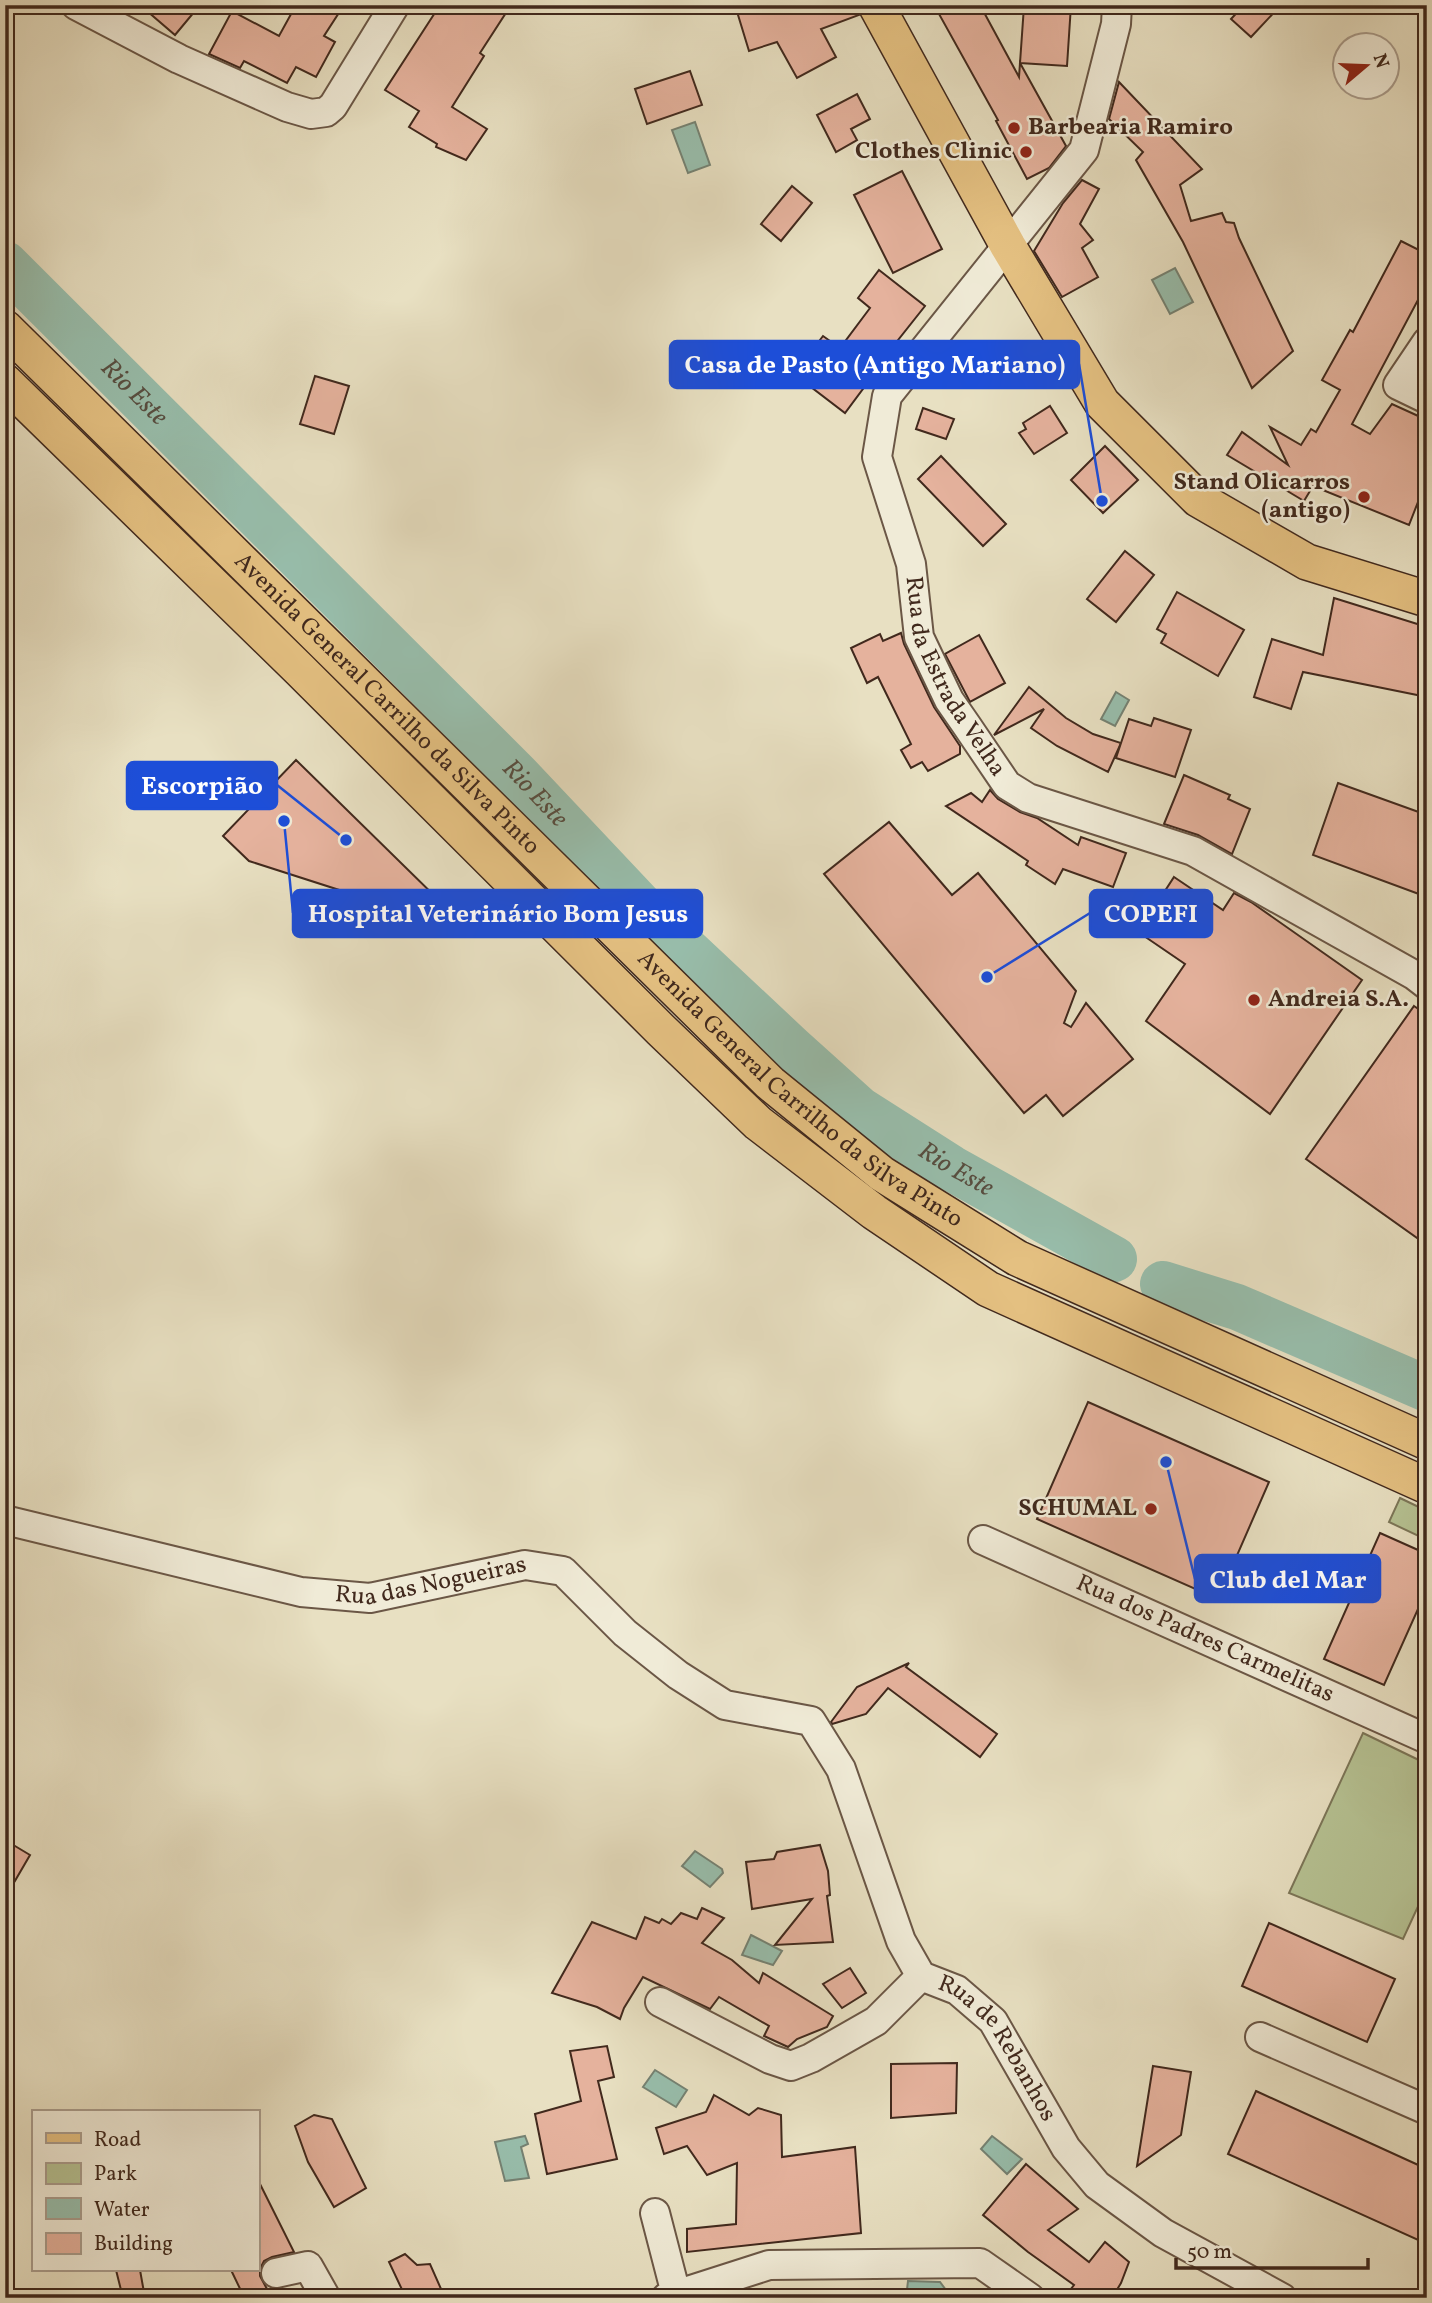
<svg xmlns="http://www.w3.org/2000/svg" width="1432" height="2303" font-family="Vollkorn,serif">
	<style>
		.green { fill: #b6c293; stroke: #7c7658; stroke-width: 2 }
		.water { fill: #98beac; stroke: #758273; stroke-width: 2 }
		.lines { fill: none; stroke-linecap: round; stroke-linejoin: round }
		.river { stroke: #98beac; stroke-width: 46 }
		.building { fill: #e5b29d; stroke: #41291d; stroke-width: 2 }
		.minor-casing { stroke: #6b5746; stroke-width: 32 }
		.major-casing { stroke: #41291d; stroke-width: 38 }
		.minor { stroke: #f0ebd7; stroke-width: 28 }
		.major { stroke: #e4c081; stroke-width: 35 }
		.poi-dot { fill: #8f2418; stroke: #f0ebd7; stroke-width: 2.5 }
		.labels { text-anchor: middle; dominant-baseline: central; stroke-width: 5; stroke-linejoin: round; paint-order: stroke }
		.poi-label { font-size: 24px; font-weight: bold; fill: #41291d; stroke: #f0ebd7; text-anchor: end }
		.street-label { font-size: 24px; fill: #41291d; stroke: #f0ebd7 }
		.water-label { font-size: 26px; font-style: italic; fill: #574e41; stroke: #f0ebd7 }
		.leader { fill: none; stroke: #1d4ed8; stroke-width: 2.5 }
		.callout-dot { fill: #1d4ed8; stroke: #f0ebd7; stroke-width: 2.5 }
		.callout { fill: #1d4ed8; stroke: #1d4ed8; stroke-width: 2.5 }
		.callout-label { font-size: 26px; text-anchor: middle; font-weight: bold; fill: #fff }
	</style>
	<rect width="100%" height="100%" fill="#e8e0c2"/>
	<filter id="stains"><feTurbulence type="fractalNoise" baseFrequency=".00286" numOctaves="4"/><feColorMatrix values="0 0 0 0 .2 0 0 0 0 .09 0 0 0 0 .02 0 0 0 .5 -.17"/></filter>
	<radialGradient id="worn" r=".72"><stop offset=".6" stop-color="#630" stop-opacity="0"/><stop offset="1" stop-color="#630" stop-opacity=".3"/></radialGradient>
	<g class="green">
		<path d="M 1400,1498 L 1427,1511 L 1427,1540 L 1389,1522 Z"/>
		<path d="M 1363,1733 L 1427,1764 L 1427,1887 L 1403,1939 L 1289,1893 Z"/>
	</g>
	<g class="water">
		<path d="M 695,122 L 710,165 L 688,173 L 672,130 Z"/>
		<path d="M 1175,268 L 1193,302 L 1170,314 L 1152,280 Z"/>
		<path d="M 1116,692 L 1129,700 L 1115,726 L 1101,719 Z"/>
		<path d="M 695,1851 L 722,1869 L 723,1873 L 710,1887 L 682,1866 Z"/>
		<path d="M 751,1935 L 782,1951 L 773,1965 L 742,1955 Z"/>
		<path d="M 655,2070 L 687,2090 L 676,2107 L 643,2087 Z"/>
		<path d="M 525,2136 L 528,2144 L 521,2147 L 529,2178 L 505,2181 L 495,2142 Z"/>
		<path d="M 992,2136 L 1022,2159 L 1007,2174 L 981,2149 Z"/>
		<path d="M 908,2281 L 940,2282 L 952,2298 L 906,2298 Z"/>
	</g>
	<g class="lines">
		<g class="river">
			<path id="s1" d="M 5,264 L 517,775 L 649,915 L 791,1048 L 860,1110 L 951,1168 L 1114,1259"/>
			<path d="M 1163,1284 L 1237,1307 L 1427,1389"/>
		</g>
	</g>
	<g class="building">
		<path d="M 140,5 L 200,5 L 175,35 Z"/>
		<path d="M 296,5 L 344,5 L 324,36 L 335,42 L 316,77 L 296,67 L 287,83 L 244,61 L 240,68 L 209,54 L 232,11 L 279,36 Z"/>
		<path d="M 440,5 L 511,5 L 480,53 L 484,56 L 452,107 L 487,129 L 466,160 L 436,147 L 437,144 L 409,127 L 419,111 L 385,90 Z"/>
		<path d="M 735,5 L 856,5 L 859,15 L 821,29 L 836,57 L 797,78 L 777,42 L 749,51 Z"/>
		<path d="M 956,5 L 980,5 L 1019,77 L 1020,63 L 1066,146 L 1049,168 L 1027,179 L 996,121 L 998,120 L 939,14 Z"/>
		<path d="M 1040,5 L 1071,5 L 1067,66 L 1020,63 L 1024,6 Z"/>
		<path d="M 1244,5 L 1281,5 L 1251,37 L 1231,19 Z"/>
		<path d="M 690,71 L 702,105 L 647,124 L 635,89 Z"/>
		<path d="M 1119,82 L 1202,169 L 1180,185 L 1191,221 L 1222,213 L 1226,222 L 1234,223 L 1239,238 L 1293,351 L 1252,388 L 1183,242 L 1136,160 L 1143,152 L 1109,119 Z"/>
		<path d="M 857,94 L 870,119 L 851,129 L 857,140 L 836,152 L 817,115 Z"/>
		<path d="M 902,171 L 942,249 L 893,273 L 854,195 Z"/>
		<path d="M 1082,180 L 1099,189 L 1080,224 L 1093,240 L 1082,248 L 1098,277 L 1062,297 L 1034,251 L 1063,203 Z"/>
		<path d="M 792,186 L 812,203 L 781,241 L 761,224 Z"/>
		<path d="M 1401,241 L 1427,254 L 1427,283 L 1352,424 L 1370,434 L 1392,404 L 1427,420 L 1427,479 L 1409,525 L 1313,486 L 1304,501 L 1227,455 L 1242,432 L 1288,465 L 1270,427 L 1301,445 L 1311,429 L 1316,432 L 1340,390 L 1322,380 L 1350,330 L 1353,332 Z"/>
		<path d="M 879,270 L 925,306 L 872,373 L 874,374 L 845,413 L 794,374 L 823,336 L 840,348 L 870,308 L 858,298 Z"/>
		<path d="M 315,376 L 349,386 L 334,434 L 300,424 Z"/>
		<path d="M 1050,406 L 1067,433 L 1034,454 L 1019,433 L 1026,429 L 1023,423 Z"/>
		<path d="M 923,408 L 954,419 L 946,439 L 916,429 Z"/>
		<path d="M 1105,446 L 1138,480 L 1103,513 L 1071,480 Z"/>
		<path d="M 941,456 L 1006,524 L 983,546 L 918,479 Z"/>
		<path d="M 1125,551 L 1154,575 L 1116,622 L 1087,599 Z"/>
		<path d="M 1177,592 L 1244,630 L 1218,676 L 1161,643 L 1166,634 L 1157,629 Z"/>
		<path d="M 1334,598 L 1427,627 L 1427,697 L 1303,672 L 1291,709 L 1254,697 L 1272,639 L 1323,655 Z"/>
		<path d="M 901,633 L 904,644 L 934,707 L 960,746 L 960,754 L 928,771 L 922,762 L 911,768 L 901,750 L 911,744 L 878,677 L 867,683 L 851,648 L 880,634 L 883,641 Z"/>
		<path d="M 979,635 L 1005,683 L 970,702 L 945,654 Z"/>
		<path d="M 1029,687 L 1066,718 L 1093,734 L 1121,743 L 1108,772 L 1057,746 L 1031,728 L 1044,709 L 994,735 Z"/>
		<path d="M 1154,718 L 1191,730 L 1175,777 L 1116,758 L 1129,719 L 1151,726 Z"/>
		<path d="M 296,760 L 448,909 L 436,921 L 249,861 L 223,836 Z"/>
		<path d="M 1184,775 L 1230,795 L 1228,799 L 1250,809 L 1232,854 L 1198,835 L 1164,824 Z"/>
		<path d="M 1338,783 L 1427,815 L 1427,897 L 1313,855 Z"/>
		<path d="M 990,790 L 998,799 L 1020,812 L 1037,818 L 1078,845 L 1081,837 L 1126,853 L 1113,887 L 1063,869 L 1055,884 L 1026,865 L 1028,861 L 946,806 L 971,793 L 982,802 Z"/>
		<path d="M 889,822 L 952,895 L 978,873 L 1076,991 L 1064,1023 L 1071,1027 L 1086,1003 L 1133,1059 L 1063,1116 L 1046,1095 L 1024,1113 L 824,874 Z"/>
		<path d="M 1174,877 L 1223,910 L 1234,893 L 1251,902 L 1362,980 L 1270,1114 L 1146,1021 L 1185,964 L 1144,936 L 1150,925 L 1141,919 L 1157,894 L 1161,897 Z"/>
		<path d="M 1414,1006 L 1427,1015 L 1427,1245 L 1306,1159 Z"/>
		<path d="M 1088,1402 L 1269,1482 L 1218,1599 L 1037,1519 Z"/>
		<path d="M 1380,1533 L 1427,1554 L 1427,1589 L 1384,1685 L 1324,1659 Z"/>
		<path d="M 909,1663 L 906,1667 L 997,1734 L 980,1757 L 888,1688 L 866,1714 L 832,1724 L 831,1722 L 857,1687 Z"/>
		<path d="M 5,1840 L 30,1855 L 5,1898 Z"/>
		<path d="M 820,1845 L 828,1871 L 830,1895 L 827,1896 L 833,1942 L 775,1945 L 812,1899 L 752,1909 L 746,1862 L 774,1859 L 777,1852 Z"/>
		<path d="M 702,1908 L 724,1918 L 702,1943 L 732,1960 L 759,1983 L 763,1973 L 833,2016 L 827,2027 L 797,2039 L 788,2047 L 764,2036 L 769,2026 L 719,1997 L 710,2009 L 643,1977 L 624,2008 L 620,2019 L 597,2007 L 552,1993 L 592,1922 L 636,1939 L 645,1917 L 659,1923 L 662,1919 L 671,1924 L 681,1913 L 697,1919 Z"/>
		<path d="M 1269,1923 L 1395,1979 L 1367,2042 L 1242,1986 Z"/>
		<path d="M 850,1968 L 866,1993 L 842,2008 L 823,1984 Z"/>
		<path d="M 607,2046 L 614,2077 L 598,2081 L 617,2159 L 547,2174 L 535,2114 L 581,2101 L 570,2051 Z"/>
		<path d="M 957,2063 L 956,2113 L 891,2118 L 891,2064 Z"/>
		<path d="M 1153,2066 L 1191,2072 L 1181,2135 L 1137,2166 Z"/>
		<path d="M 1256,2091 L 1427,2169 L 1427,2244 L 1228,2154 Z"/>
		<path d="M 714,2095 L 749,2115 L 758,2108 L 781,2115 L 782,2157 L 855,2147 L 861,2233 L 687,2252 L 687,2229 L 736,2224 L 737,2163 L 707,2175 L 687,2146 L 664,2154 L 656,2128 L 706,2112 Z"/>
		<path d="M 314,2115 L 332,2119 L 366,2188 L 334,2207 L 308,2162 L 295,2126 Z"/>
		<path d="M 1026,2164 L 1078,2209 L 1048,2230 L 1089,2262 L 1105,2242 L 1129,2262 L 1121,2283 L 1112,2298 L 1064,2298 L 1074,2285 L 1028,2252 L 983,2215 Z"/>
		<path d="M 257,2178 L 294,2252 L 272,2257 L 264,2261 L 260,2269 L 260,2276 L 267,2289 L 244,2297 L 231,2270 L 257,2270 Z"/>
		<path d="M 405,2254 L 417,2265 L 430,2264 L 445,2298 L 406,2298 L 389,2262 Z"/>
		<path d="M 116,2270 L 140,2270 L 145,2298 L 123,2298 Z"/>
	</g>
	<g class="lines">
		<defs>
			<g id="minor">
				<path d="M 76,5 L 179,59 L 287,107 L 311,114 L 326,112 L 333,106 L 395,5"/>
				<path id="s2" d="M 1117,5 L 1116,24 L 1084,150 L 887,396 L 877,457 L 911,564 L 919,637 L 949,700 L 967,726 L 1007,785 L 1028,798 L 1193,851 L 1414,975 L 1427,985"/>
				<path d="M 1427,342 L 1398,385 L 1427,399"/>
				<path id="s3" d="M 5,1520 L 301,1592 L 370,1598 L 525,1565 L 563,1571 L 625,1633 L 678,1675 L 725,1705 L 811,1721 L 841,1769 L 901,1941 L 921,1976 L 957,1990 L 993,2021 L 1066,2148 L 1097,2185 L 1163,2233 L 1282,2298"/>
				<path id="s4" d="M 983,1540 L 1427,1739"/>
				<path d="M 660,2002 L 770,2059 L 791,2066 L 811,2058 L 876,2021 L 921,1976"/>
				<path d="M 1260,2037 L 1427,2110"/>
				<path d="M 655,2213 L 676,2294"/>
				<path d="M 276,2273 L 308,2266 L 326,2298"/>
				<path d="M 666,2298 L 769,2265 L 980,2263 L 1030,2298"/>
			</g>
			<g id="major">
				<path d="M 876,5 L 1008,246 L 1102,403 L 1198,499 L 1307,562 L 1427,599"/>
				<path id="s5" d="M 5,328 L 770,1083 L 882,1174 L 1017,1258 L 1427,1442"/>
				<path d="M 5,382 L 299,669 L 661,1030 L 758,1123 L 874,1212 L 988,1289 L 1427,1486"/>
			</g>
		</defs>
		<use href="#minor" class="minor-casing"/>
		<use href="#major" class="major-casing"/>
		<use href="#minor" class="minor"/>
		<use href="#major" class="major"/>
	</g>
	<g class="poi-dot">
		<circle cx="1014" cy="128" r="7"/>
		<circle cx="1026" cy="152" r="7"/>
		<circle cx="1364" cy="497" r="7"/>
		<circle cx="1254" cy="1000" r="7"/>
		<circle cx="1151" cy="1509" r="7"/>
	</g>
	<g class="labels">
		<g class="poi-label">
			<text x="1028" y="128" text-anchor="start">Barbearia Ramiro</text>
			<text x="1012" y="152">Clothes Clinic</text>
			<text x="1350" y="483">Stand Olicarros<tspan x="1350" dy="28">(antigo)</tspan></text>
			<text x="1268" y="1000" text-anchor="start">Andreia S.A.</text>
			<text x="1137" y="1509">SCHUMAL</text>
		</g>
		<g class="street-label">
			<text stroke="none"><textPath href="#s2" startOffset="761">Rua da Estrada Velha</textPath></text>
			<text stroke="none"><textPath href="#s5" startOffset="536">Avenida General Carrilho da Silva Pinto</textPath></text>
			<text stroke="none"><textPath href="#s5" startOffset="1102">Avenida General Carrilho da Silva Pinto</textPath></text>
			<text stroke="none"><textPath href="#s3" startOffset="436">Rua das Nogueiras</textPath></text>
			<text stroke="none"><textPath href="#s4" startOffset="243">Rua dos Padres Carmelitas</textPath></text>
			<text stroke="none"><textPath href="#s3" startOffset="1258">Rua de Rebanhos</textPath></text>
		</g>
		<g class="water-label">
			<text stroke="none"><textPath href="#s1" startOffset="182">Rio Este</textPath></text>
			<text stroke="none"><textPath href="#s1" startOffset="749">Rio Este</textPath></text>
			<text stroke="none"><textPath href="#s1" startOffset="1316">Rio Este</textPath></text>
		</g>
	</g>
	<path class="leader" d="M1102 501L1079 364M346 840L277 785M284 821L293 913M987 977L1090 913M1166 1462L1195 1579"/>
	<g class="callout-dot">
		<circle cx="1102" cy="501" r="7"/>
		<circle cx="346" cy="840" r="7"/>
		<circle cx="284" cy="821" r="7"/>
		<circle cx="987" cy="977" r="7"/>
		<circle cx="1166" cy="1462" r="7"/>
	</g>
	<g class="callout">
		<rect x="670" y="341" width="409" height="47" rx="7"/>
		<rect x="127" y="762" width="150" height="47" rx="7"/>
		<rect x="293" y="890" width="409" height="47" rx="7"/>
		<rect x="1090" y="890" width="122" height="47" rx="7"/>
		<rect x="1195" y="1555" width="185" height="47" rx="7"/>
	</g>
	<g class="callout-label">
		<text x="875" y="373">Casa de Pasto (Antigo Mariano)</text>
		<text x="202" y="794">Escorpião</text>
		<text x="498" y="922">Hospital Veterinário Bom Jesus</text>
		<text x="1151" y="922">COPEFI</text>
		<text x="1288" y="1588">Club del Mar</text>
	</g>
	<rect width="1432" height="2303" fill="none" stroke="#e8e0c2" stroke-width="28"/>
	<rect x="7" y="7" width="1418" height="2289" fill="none" stroke="#41291d" stroke-width="3.5"/>
	<rect x="14" y="14" width="1404" height="2275" fill="none" stroke="#41291d" stroke-width="2"/>
	<rect x="32" y="2110" width="228" height="161" fill="#f0ebd7" stroke="#aa9d8d" stroke-width="2"/>
	<rect x="46" y="2133" width="35" height="10" fill="#e4c081" stroke="#aa9d8d" stroke-width="2"/>
	<text x="94" y="2146" font-size="21" fill="#41291d">Road</text>
	<rect x="46" y="2163" width="35" height="21" fill="#b6c293" stroke="#aa9d8d" stroke-width="2"/>
	<text x="94" y="2180" font-size="21" fill="#41291d">Park</text>
	<rect x="46" y="2198" width="35" height="21" fill="#98beac" stroke="#aa9d8d" stroke-width="2"/>
	<text x="94" y="2216" font-size="21" fill="#41291d">Water</text>
	<rect x="46" y="2233" width="35" height="21" fill="#e5b29d" stroke="#aa9d8d" stroke-width="2"/>
	<text x="94" y="2250" font-size="21" fill="#41291d">Building</text>
	<g transform="translate(1366 66) rotate(71)"><circle r="33" fill="#f0ebd7" stroke="#aa9d8d" stroke-width="2"/>
	<path d="M0-5L12 26L0 18L-12 26Z" fill="#8f2418"/>
	<text y="-10" font-size="19" font-weight="bold" text-anchor="middle" fill="#41291d">N</text>
	</g>
	<path d="M1176 2258v10h192v-10" fill="none" stroke="#41291d" stroke-width="3.5"/>
	<text x="1187" y="2258" font-size="21" fill="#41291d" stroke="#f0ebd7" stroke-width="5" paint-order="stroke">50 m</text>
	<rect width="100%" height="100%" filter="url(#stains)"/>
	<rect width="100%" height="100%" fill="url(#worn)"/>
</svg>
